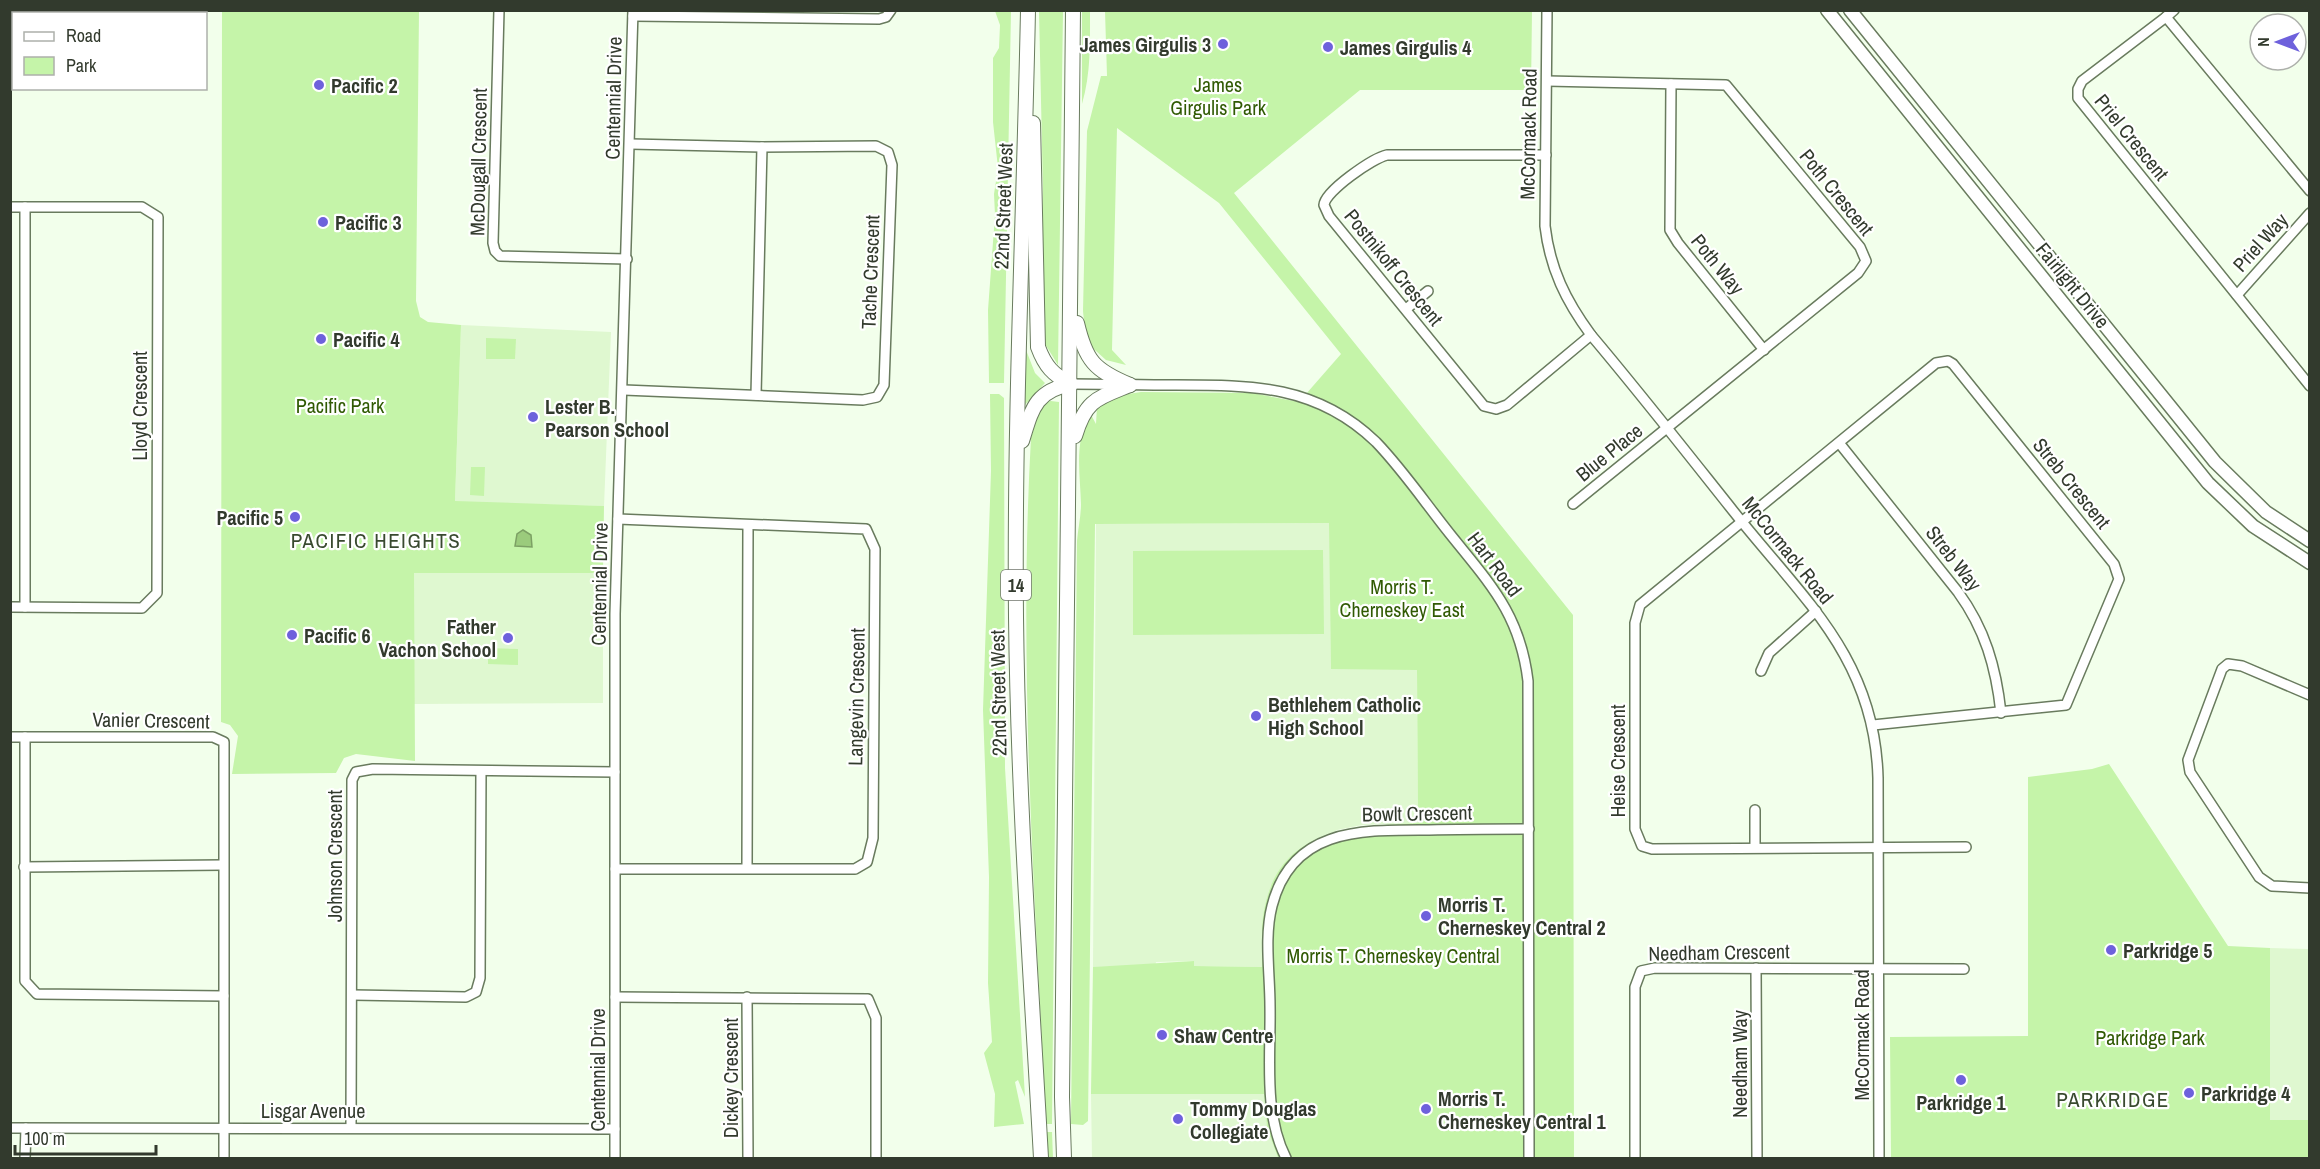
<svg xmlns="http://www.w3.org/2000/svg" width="2320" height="1169" font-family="'Archivo Narrow',sans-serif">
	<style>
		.built { fill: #dff8d0 }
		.green { fill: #c5f4a9 }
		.water { fill: #9bcb7c; stroke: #7ca064; stroke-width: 1.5 }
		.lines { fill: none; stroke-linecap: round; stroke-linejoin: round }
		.minor-casing { stroke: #697b5e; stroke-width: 12 }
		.major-casing { stroke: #697b5e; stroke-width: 15 }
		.highway-casing { stroke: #697b5e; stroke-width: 16 }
		.minor { stroke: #fff; stroke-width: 9 }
		.major { stroke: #fff; stroke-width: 12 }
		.highway { stroke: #fff; stroke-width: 14 }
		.poi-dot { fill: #6e61dc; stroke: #fff; stroke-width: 2 }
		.labels { text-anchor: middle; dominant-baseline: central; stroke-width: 4.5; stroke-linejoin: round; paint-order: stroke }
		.shield { fill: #fff; stroke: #70756c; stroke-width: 1.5 }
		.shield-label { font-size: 18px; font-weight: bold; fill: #323a2d }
		.poi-label { font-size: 20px; font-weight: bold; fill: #323a2d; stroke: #fff; text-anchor: start }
		.park-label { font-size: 20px; fill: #305a03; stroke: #fff }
		.street-label { font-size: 20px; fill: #323a2d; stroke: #fff }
		.neighbourhood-label { font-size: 21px; letter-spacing: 1.5px; fill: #394a2f; stroke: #fff }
	</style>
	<rect width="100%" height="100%" fill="#f2ffeb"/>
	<g class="built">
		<path d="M 461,325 L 611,332 L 604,506 L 455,502 Z"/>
		<path d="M 1330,523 L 1331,669 L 1417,669 L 1418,823 L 1362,825 L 1337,830 L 1286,864 L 1270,892 L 1263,967 L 1194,966 L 1193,961 L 1156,962 L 1155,966 L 1093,967 L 1096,524 Z"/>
		<path d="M 414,573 L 603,573 L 603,703 L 413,704 Z"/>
		<path d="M 2270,948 L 2309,949 L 2309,1120 L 2270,1120 Z"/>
		<path d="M 1091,1094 L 1264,1094 L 1267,1128 L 1278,1158 L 1092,1158 Z"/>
	</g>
	<g class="green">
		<path d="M 222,11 L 419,11 L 416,301 L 420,317 L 428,322 L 461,325 L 455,501 L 604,506 L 603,573 L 414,573 L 415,761 L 356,754 L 344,758 L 336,773 L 232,774 L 238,736 L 230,725 L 221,722 Z"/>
		<path d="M 995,11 L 1011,11 L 1004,383 L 989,383 L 988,310 L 995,215 L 994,194 L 998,168 L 993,122 L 993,58 L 999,48 L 1000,25 Z"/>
		<path d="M 1039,11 L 1063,11 L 1058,365 L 1042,339 L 1043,190 Z"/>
		<path d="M 1082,11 L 1090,11 C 1090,43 1091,73 1082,104 Z"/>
		<path d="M 1105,11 L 1532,11 L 1531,90 L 1360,90 L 1234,193 L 1573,615 L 1574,1158 L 1278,1158 L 1267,1128 L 1264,1094 L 1091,1094 L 1093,967 L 1194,961 L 1194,966 L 1262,967 C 1263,951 1261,933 1263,917 C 1275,830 1347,826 1418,823 L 1417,670 L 1331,669 L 1329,523 L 1095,524 L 1088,1121 L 1083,1125 L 1071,1124 L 1077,541 C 1078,529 1081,516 1081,504 C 1080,472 1074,442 1090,413 L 1096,424 L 1097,406 L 1122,395 L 1141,392 L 1252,393 L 1299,402 L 1341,354 L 1219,203 L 1117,128 L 1112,350 L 1126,365 L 1106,360 L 1086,342 L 1083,311 L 1087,131 L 1101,76 L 1107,76 Z"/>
		<path d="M 486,338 L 516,339 L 515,359 L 486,359 Z"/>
		<path d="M 1026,350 L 1035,373 L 1045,383 L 1024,406 Z"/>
		<path d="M 990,394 L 999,394 L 1004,398 L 1005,768 L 1025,1097 L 1018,1080 L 1015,1082 L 1024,1124 L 994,1127 L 995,1094 L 984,1053 L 992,1042 L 988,983 L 989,877 L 983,710 L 991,471 Z"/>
		<path d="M 1051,401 L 1059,402 L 1052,1124 L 1046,1124 C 1035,896 1018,666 1031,438 L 1042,402 Z"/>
		<path d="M 471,467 L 485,467 L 484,496 L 470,495 Z"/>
		<path d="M 1323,550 L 1324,634 L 1133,635 L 1133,551 Z"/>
		<path d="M 488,648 L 518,649 L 518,665 L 488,664 Z"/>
		<path d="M 2109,764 L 2228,946 L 2270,948 L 2270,1120 L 2309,1120 L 2309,1158 L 1891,1158 L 1890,1037 L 2028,1036 L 2028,777 L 2092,769 Z"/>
		<path d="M 1045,1132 L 1052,1132 L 1053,1158 L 1047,1158 Z"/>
	</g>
	<path class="water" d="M 523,530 L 531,535 L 532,547 L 515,546 L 517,534 Z"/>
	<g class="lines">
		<defs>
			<g id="minor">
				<path d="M 499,10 L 493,243 L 495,251 L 500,256 L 627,259"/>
				<path d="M 1547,10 L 1545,226 C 1550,269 1566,301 1591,335 C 1640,393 1687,453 1734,512 C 1803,599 1875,658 1878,778 L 1879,1158"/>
				<path d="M 2174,10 L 2166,17 L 2310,191"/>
				<path d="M 23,14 L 23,10"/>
				<path d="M 156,14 L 156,10"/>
				<path d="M 633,16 L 879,19 L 886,17 L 891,10"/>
				<path d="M 2166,17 L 2082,81 L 2078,89 L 2078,98 L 2310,386"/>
				<path d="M 10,63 L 14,63"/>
				<path d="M 1547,81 L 1726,85 L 1860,247 L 1866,261 L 1858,273 L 1573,504"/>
				<path d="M 1671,84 L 1670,230 L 1678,243 L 1764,350"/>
				<path d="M 1546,155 L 1387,155 C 1373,158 1325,191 1324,205 L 1329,216 L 1484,406 L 1496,409 L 1507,405 L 1591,335"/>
				<path d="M 10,207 L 142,207 L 158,217 L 157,593 L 142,608 L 10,607"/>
				<path d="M 25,207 L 25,607"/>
				<path d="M 2237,295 L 2310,213"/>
				<path d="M 1406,309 L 1428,291"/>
				<path d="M 1071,384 C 1106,384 1141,385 1176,385 C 1253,385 1317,385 1376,442 C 1403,470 1426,504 1450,534 C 1490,584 1520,614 1528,681 L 1529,1158"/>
				<path d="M 624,390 L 863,400 L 877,397 L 884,385 L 892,165 L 888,152 L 876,146 L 762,147 L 630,144"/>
				<path d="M 756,395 L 762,147"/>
				<path d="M 1840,444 L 1958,592 C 1985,629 1996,667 2001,713"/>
				<path d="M 1761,671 L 1769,653 L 1816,611"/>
				<path d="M 2310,695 L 2242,666 L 2228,664 L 2222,669 L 2188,760 L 2190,772 L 2259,877 L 2272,886 L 2310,888"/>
				<path d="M 1873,725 L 2066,705 L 2119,579 L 2114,564 L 1953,364 L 1948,361 L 1936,363 L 1640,605 L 1635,623 L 1635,829 L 1642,846 L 1652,849 L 1966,847"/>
				<path d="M 10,737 L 213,737 L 224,742 L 224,1158"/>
				<path d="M 25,737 L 25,981 L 37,994 L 224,996"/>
				<path d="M 1755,810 L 1755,847"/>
				<path d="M 24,867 L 223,865"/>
				<path d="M 747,868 L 748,526"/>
				<path d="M 615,869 L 855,869 L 867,862 L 873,838 L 875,549 L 866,529 L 618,519"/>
				<path d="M 1756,968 L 1757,1158"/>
				<path d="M 353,995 L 466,997 L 476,992 L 480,978 L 481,771"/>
				<path d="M 615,997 L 868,999 L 876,1018 L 876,1158"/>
				<path d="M 747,997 L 748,1158"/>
				<path d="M 10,1128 L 615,1129"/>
				<path d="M 351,1128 L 352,780 L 356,772 L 373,769 L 615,772"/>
				<path d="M 25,1158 L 26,1128"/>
				<path d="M 615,1158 L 615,614 L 633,10"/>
				<path d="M 1286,1158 C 1263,1113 1271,1055 1270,1006 C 1270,974 1264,937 1272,906 C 1292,827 1363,830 1429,830 C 1462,829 1496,829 1529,829"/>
				<path d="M 1635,1158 L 1635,987 L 1641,971 L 1655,968 L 1964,969"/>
			</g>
			<g id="major">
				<path d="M 1827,10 L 2208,483 L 2253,526 L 2310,563"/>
				<path d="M 1850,10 L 2215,462 L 2266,512 L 2310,541"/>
			</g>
			<g id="highway">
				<path d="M 1028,10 C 1024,212 1014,415 1016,617 C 1018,798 1031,978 1041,1158"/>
				<path d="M 1033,123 L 1038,347 C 1045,366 1053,375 1071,384"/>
				<path d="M 1077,323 C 1086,361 1094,370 1130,385"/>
				<path d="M 1075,436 C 1086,399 1098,398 1130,385"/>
				<path d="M 1022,441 C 1032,409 1035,391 1071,384"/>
				<path d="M 1064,1158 L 1062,1097 L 1073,10"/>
			</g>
		</defs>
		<use href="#minor" class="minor-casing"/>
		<use href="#major" class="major-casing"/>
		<use href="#highway" class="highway-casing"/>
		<use href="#minor" class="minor"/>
		<use href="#major" class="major"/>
		<use href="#highway" class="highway"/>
	</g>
	<g class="poi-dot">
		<circle cx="1223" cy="44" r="6"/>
		<circle cx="1328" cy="47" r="6"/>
		<circle cx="319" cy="85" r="6"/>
		<circle cx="323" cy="222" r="6"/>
		<circle cx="321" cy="339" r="6"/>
		<circle cx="533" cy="417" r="6"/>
		<circle cx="295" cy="517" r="6"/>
		<circle cx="292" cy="635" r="6"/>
		<circle cx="508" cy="638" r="6"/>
		<circle cx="1256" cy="716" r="6"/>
		<circle cx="1426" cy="916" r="6"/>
		<circle cx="2111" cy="950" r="6"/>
		<circle cx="1162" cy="1035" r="6"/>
		<circle cx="1961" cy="1080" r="6"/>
		<circle cx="2189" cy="1093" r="6"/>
		<circle cx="1426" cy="1109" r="6"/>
		<circle cx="1178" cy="1119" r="6"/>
	</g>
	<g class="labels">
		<rect class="shield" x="1001" y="570" width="30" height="30" rx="4.5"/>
		<g class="shield-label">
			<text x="1016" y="585">14</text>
		</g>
		<g class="poi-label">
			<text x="1211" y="44" text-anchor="end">James Girgulis 3</text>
			<text x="1340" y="47">James Girgulis 4</text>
			<text x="331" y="85">Pacific 2</text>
			<text x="335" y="222">Pacific 3</text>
			<text x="333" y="339">Pacific 4</text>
			<text x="545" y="406">Lester B.<tspan x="545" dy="23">Pearson School</tspan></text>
			<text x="283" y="517" text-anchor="end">Pacific 5</text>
			<text x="496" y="626" text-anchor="end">Father<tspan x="496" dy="23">Vachon School</tspan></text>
			<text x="304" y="635">Pacific 6</text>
			<text x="1268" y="704">Bethlehem Catholic<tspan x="1268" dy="23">High School</tspan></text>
			<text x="1438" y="904">Morris T.<tspan x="1438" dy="23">Cherneskey Central 2</tspan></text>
			<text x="2123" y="950">Parkridge 5</text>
			<text x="1174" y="1035">Shaw Centre</text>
			<text x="2201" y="1093">Parkridge 4</text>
			<text x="1438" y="1098">Morris T.<tspan x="1438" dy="23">Cherneskey Central 1</tspan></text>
			<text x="1961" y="1102" text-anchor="middle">Parkridge 1</text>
			<text x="1190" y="1108">Tommy Douglas<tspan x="1190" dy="23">Collegiate</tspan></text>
		</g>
		<g class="park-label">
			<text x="1218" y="84">James<tspan x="1218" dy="23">Girgulis Park</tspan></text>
			<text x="340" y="405">Pacific Park</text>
			<text x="1402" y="586">Morris T.<tspan x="1402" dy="23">Cherneskey East</tspan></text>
			<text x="1393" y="955">Morris T. Cherneskey Central</text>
			<text x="2150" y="1037">Parkridge Park</text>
		</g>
		<g class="street-label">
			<text transform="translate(613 98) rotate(-89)">Centennial Drive</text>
			<text transform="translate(1528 134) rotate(-89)">McCormack Road</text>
			<text transform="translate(2132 137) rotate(51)">Priel Crescent</text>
			<text transform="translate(478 162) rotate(-89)">McDougall Crescent</text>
			<text transform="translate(1837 192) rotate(51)">Poth Crescent</text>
			<text transform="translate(1003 206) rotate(-88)">22nd Street West</text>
			<text transform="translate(2260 242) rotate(-48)">Priel Way</text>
			<text transform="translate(1718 264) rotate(51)">Poth Way</text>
			<text transform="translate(1394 267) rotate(51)">Postnikoff Crescent</text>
			<text transform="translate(870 272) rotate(-88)">Tache Crescent</text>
			<text transform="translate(2073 285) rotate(51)">Fairlight Drive</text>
			<text transform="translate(139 406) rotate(-90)">Lloyd Crescent</text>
			<text transform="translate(1609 452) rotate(-39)">Blue Place</text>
			<text transform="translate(2072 483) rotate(51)">Streb Crescent</text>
			<text transform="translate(1788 550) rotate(51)">McCormack Road</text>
			<text transform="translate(1954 558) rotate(52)">Streb Way</text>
			<text transform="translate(1495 564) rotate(53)">Hart Road</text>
			<text transform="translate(599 584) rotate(-89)">Centennial Drive</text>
			<text transform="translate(998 693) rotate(-91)">22nd Street West</text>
			<text transform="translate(856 697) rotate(-89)">Langevin Crescent</text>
			<text transform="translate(151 720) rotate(1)">Vanier Crescent</text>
			<text transform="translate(1617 761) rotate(-90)">Heise Crescent</text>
			<text transform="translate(1417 813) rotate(-1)">Bowlt Crescent</text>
			<text transform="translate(334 856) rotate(-90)">Johnson Crescent</text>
			<text transform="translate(1719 952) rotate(-1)">Needham Crescent</text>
			<text transform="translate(1861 1035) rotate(-90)">McCormack Road</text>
			<text transform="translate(1739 1064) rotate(-90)">Needham Way</text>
			<text transform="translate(597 1070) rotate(-90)">Centennial Drive</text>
			<text transform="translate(730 1078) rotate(-90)">Dickey Crescent</text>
			<text x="313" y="1110">Lisgar Avenue</text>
		</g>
		<g class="neighbourhood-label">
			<text x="376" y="540">PACIFIC HEIGHTS</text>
			<text x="2113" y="1099">PARKRIDGE</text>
		</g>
	</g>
	<rect width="2320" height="1169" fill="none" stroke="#323a2d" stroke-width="24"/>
	<rect x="12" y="12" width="195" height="78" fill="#ffffff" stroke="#adb0ab" stroke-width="1.5"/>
	<rect x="24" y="32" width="30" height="9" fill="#ffffff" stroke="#adb0ab" stroke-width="1.5"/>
	<text x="66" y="42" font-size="18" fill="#323a2d">Road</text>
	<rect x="24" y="57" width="30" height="18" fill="#c5f4a9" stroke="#adb0ab" stroke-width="1.5"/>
	<text x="66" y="72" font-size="18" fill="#323a2d">Park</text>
	<g transform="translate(2278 42) rotate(270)"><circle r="28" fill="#ffffff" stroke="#adb0ab" stroke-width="1.5"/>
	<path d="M0-4.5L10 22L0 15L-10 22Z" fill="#6e61dc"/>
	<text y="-9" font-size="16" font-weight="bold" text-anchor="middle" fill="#323a2d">N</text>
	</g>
	<path d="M15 1145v9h141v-9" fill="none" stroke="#323a2d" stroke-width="3"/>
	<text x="24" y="1145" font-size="18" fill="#323a2d" stroke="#ffffff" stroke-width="4.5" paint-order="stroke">100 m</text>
</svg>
